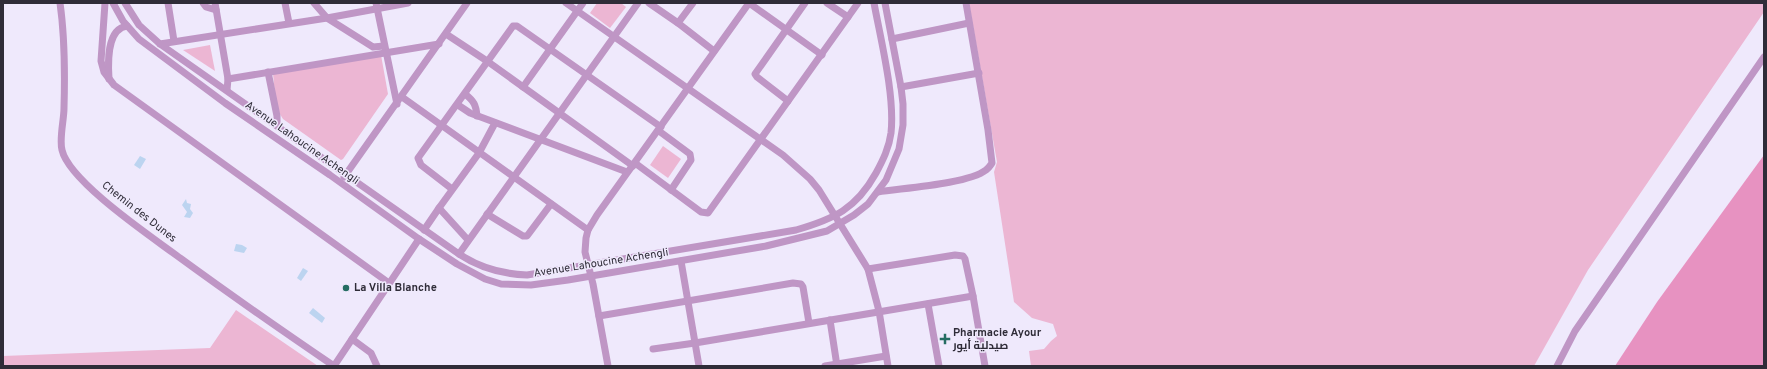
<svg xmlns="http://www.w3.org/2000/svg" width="1767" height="369" font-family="Overpass,Cairo,sans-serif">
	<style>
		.green { fill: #ecb6d3 }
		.forest { fill: #e792c1 }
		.water { fill: #bcd4f0 }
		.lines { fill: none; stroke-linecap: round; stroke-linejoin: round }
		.minor { stroke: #bf96c5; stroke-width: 7 }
		.poi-dot { fill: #256c62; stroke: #efe9fc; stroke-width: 1.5 }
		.labels { text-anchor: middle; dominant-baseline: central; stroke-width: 3; stroke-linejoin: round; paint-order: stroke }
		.street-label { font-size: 11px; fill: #2f2c38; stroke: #efe9fc }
		.poi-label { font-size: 11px; font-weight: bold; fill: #2f2c38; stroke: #efe9fc; text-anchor: start }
	</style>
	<rect width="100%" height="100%" fill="#efe9fc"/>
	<g class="green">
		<path d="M 597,3 L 621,3 L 626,7 L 610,28 L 590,13 Z"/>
		<path d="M 969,3 L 1764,3 L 1764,12 L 1588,270 L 1534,366 L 1031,366 L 1029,351 L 1044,349 L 1051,341 L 1057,336 L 1053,324 L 1032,318 L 1014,302 L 994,172 L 997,162 Z"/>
		<path d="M 210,45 L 215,71 L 183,50 Z"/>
		<path d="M 381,55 L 388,94 L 343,159 L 341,160 L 283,119 C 274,107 275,89 273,74 Z"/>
		<path d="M 663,146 L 681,159 L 668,178 L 650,165 Z"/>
		<path d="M 236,310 L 318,366 L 3,366 L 3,356 L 210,348 Z"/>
	</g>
	<path class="forest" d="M 1764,155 L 1764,366 L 1615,366 L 1657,302 Z"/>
	<g class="water">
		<path d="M 140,156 L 146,159 L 140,169 L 134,165 Z"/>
		<path d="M 186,199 L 187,203 L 191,204 L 190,209 L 193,213 L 190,218 L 184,217 L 187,212 L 182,205 Z"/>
		<path d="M 236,244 L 242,245 L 247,248 L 244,253 L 234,251 Z"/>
		<path d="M 303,268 L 308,271 L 301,281 L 297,278 Z"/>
		<path d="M 313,308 L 325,318 L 322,323 L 309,313 Z"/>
	</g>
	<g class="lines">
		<g class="minor">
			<path d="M 60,3 C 65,38 65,73 64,108 C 64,120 59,139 62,150 C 69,181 149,235 176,255 C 228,293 281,330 334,366"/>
			<path d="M 105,3 L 101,61 L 104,72 L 114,85 L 389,283"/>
			<path d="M 113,3 L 123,21 L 139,39 L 225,103 L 330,175 L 419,239 L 457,264 L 485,279 L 501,284 L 531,285 L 568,280 L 766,246 L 827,231 L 854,215 L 868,204 L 886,180 L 899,149 L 903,125 L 903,104 L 901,87 L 885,3"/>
			<path d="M 125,3 L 139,25 L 160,44 L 459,254 C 480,268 501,274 527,275 L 796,230 C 834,219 856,209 876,173 C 883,160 889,148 891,133 C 895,96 881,41 874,3"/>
			<path d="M 168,3 L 174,41"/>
			<path d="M 203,3 L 206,7 L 216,10"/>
			<path d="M 215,3 L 228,79 L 227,90"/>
			<path d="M 285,3 L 289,23"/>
			<path d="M 314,3 L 327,18 L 373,47 L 384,46"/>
			<path d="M 376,3 L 397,104"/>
			<path d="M 566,3 L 783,155 L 810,179 L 819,190 L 868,269 L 879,311 L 888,366"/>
			<path d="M 649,3 L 678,23"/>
			<path d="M 693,3 L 678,23 L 714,51"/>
			<path d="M 749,3 L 822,55"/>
			<path d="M 827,3 L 848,17"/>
			<path d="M 446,34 L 487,61 L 633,166"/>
			<path d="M 892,39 L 969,23"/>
			<path d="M 160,44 L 327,18 L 408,3"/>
			<path d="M 268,72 L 277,116 L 277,125"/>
			<path d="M 109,79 C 108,64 106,29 127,26"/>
			<path d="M 228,79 L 439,44"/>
			<path d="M 523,87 L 583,3"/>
			<path d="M 901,87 L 979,73"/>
			<path d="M 465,94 C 474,101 476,105 477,116"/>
			<path d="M 402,97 L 588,230"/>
			<path d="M 788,101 L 757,77 L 755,74 L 805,3"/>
			<path d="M 458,105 L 470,113 L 627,172"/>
			<path d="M 659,131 L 690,154 L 691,160 L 671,190"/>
			<path d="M 635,163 L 701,212 L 708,213 L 858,3"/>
			<path d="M 344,177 L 467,3"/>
			<path d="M 452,189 L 421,165 L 418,158 L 513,26 L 517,26 L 661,127"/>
			<path d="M 878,192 C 903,188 968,184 986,170 C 989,168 990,166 992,163 L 988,130 L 966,3"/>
			<path d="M 439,208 L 479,153 L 495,123"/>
			<path d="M 487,214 L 523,236 L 527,236 L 551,204"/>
			<path d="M 424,230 L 439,208 L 468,240"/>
			<path d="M 459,254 L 638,3"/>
			<path d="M 681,261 L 699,366"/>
			<path d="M 868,269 L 955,255 L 963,256 L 965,259 L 973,296 L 985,366"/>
			<path d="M 928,304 L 939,366"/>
			<path d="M 599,316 L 793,283 L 801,284 L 803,287 L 809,323"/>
			<path d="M 830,320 L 837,366"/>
			<path d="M 352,339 L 371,353 L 377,366"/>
			<path d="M 653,349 L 695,343 L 973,296"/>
			<path d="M 334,366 L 419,239"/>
			<path d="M 608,366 L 593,284 L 585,252 L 586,238 L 588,230 L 597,215 L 749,3"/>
			<path d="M 825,366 L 886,356"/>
			<path d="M 1557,366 L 1575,331 L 1764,57"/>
		</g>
	</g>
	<g class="poi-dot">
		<circle cx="346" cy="288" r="4"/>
		<path d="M943 333h4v4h4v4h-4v4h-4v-4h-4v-4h4z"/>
	</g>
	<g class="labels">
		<g class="street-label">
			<text transform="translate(302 143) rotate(35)">Avenue Lahoucine Achengli</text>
			<text transform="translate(139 212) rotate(38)">Chemin des Dunes</text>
			<text transform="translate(601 263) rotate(-9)">Avenue Lahoucine Achengli</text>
		</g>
		<g class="poi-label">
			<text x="354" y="288">La Villa Blanche</text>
			<text x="953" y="333">Pharmacie Ayour<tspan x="953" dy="13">صيدلية أيور</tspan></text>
		</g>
	</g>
	<rect width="1767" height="369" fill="none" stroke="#2f2c38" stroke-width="8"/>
</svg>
